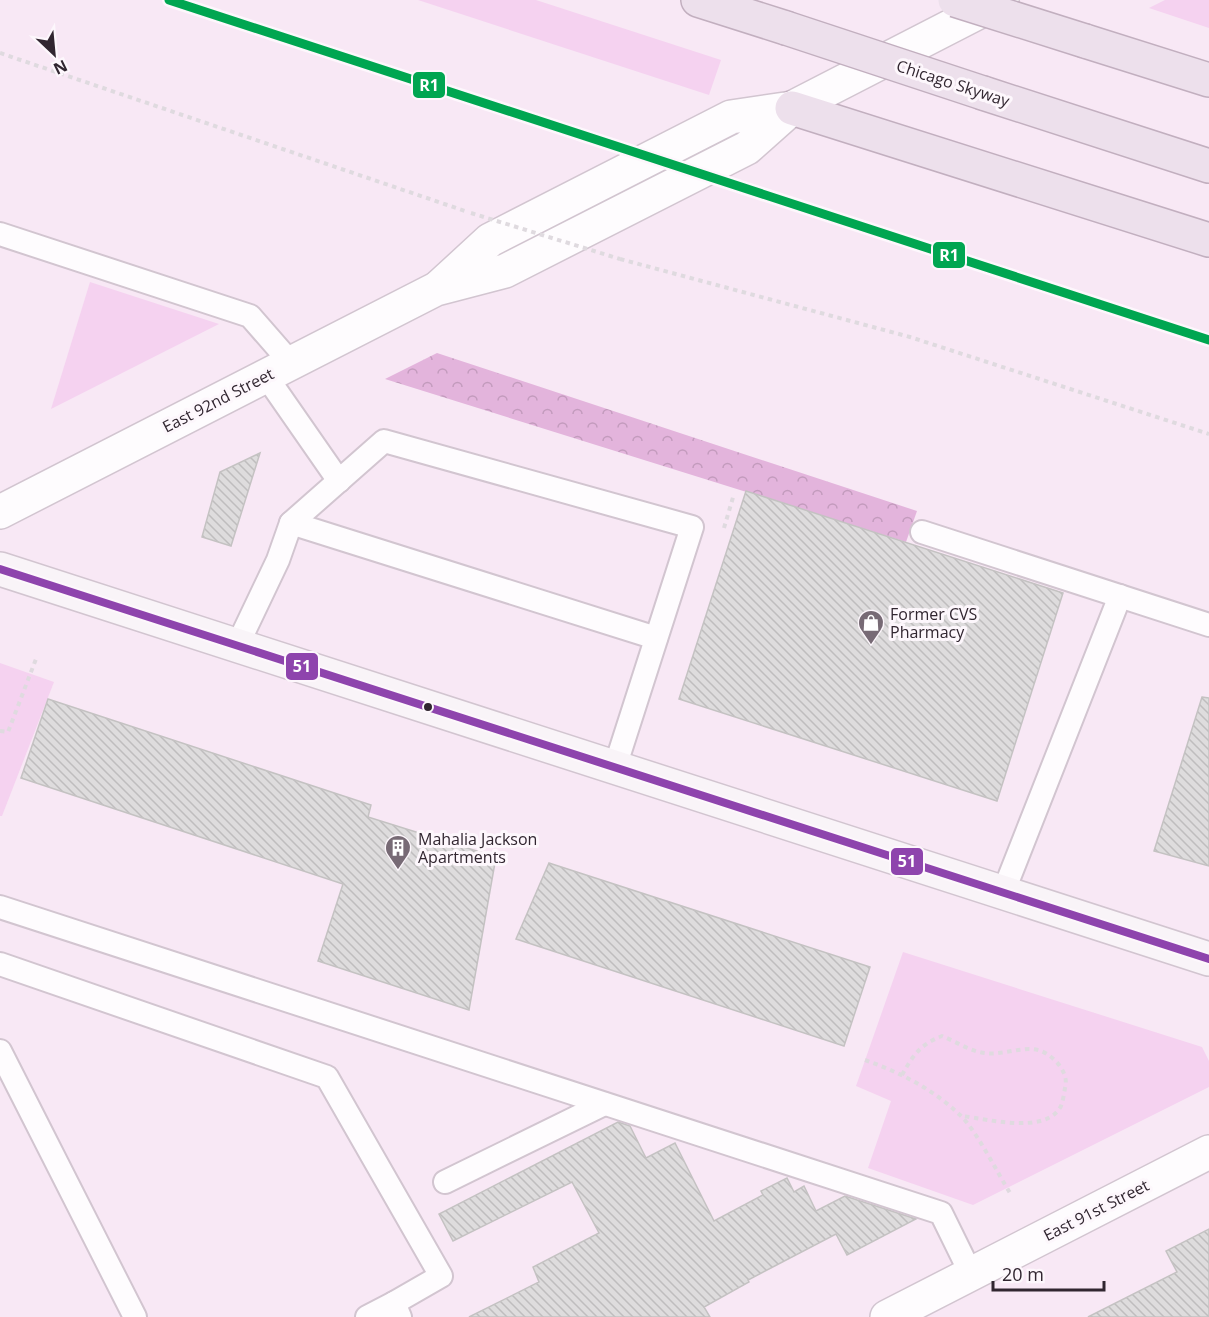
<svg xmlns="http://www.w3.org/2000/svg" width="1209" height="1317" font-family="'Open Sans',sans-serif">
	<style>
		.grass { fill: #f5d2f0 }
		.forest { fill: url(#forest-crowns) }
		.building { fill: url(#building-back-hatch); stroke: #c4c2c2; stroke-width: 1.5 }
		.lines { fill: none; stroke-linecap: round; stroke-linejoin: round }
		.service-casing { stroke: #d2c5d0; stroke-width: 26 }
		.tertiary-casing { stroke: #d2c5d0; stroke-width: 36 }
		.secondary-casing { stroke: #d2c5d0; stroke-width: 36 }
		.motorway-casing { stroke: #c2afbf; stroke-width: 36 }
		.path { stroke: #dfdadf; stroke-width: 4; stroke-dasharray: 4.5 4.5; stroke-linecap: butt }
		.service { stroke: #fefcfe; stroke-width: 22 }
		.tertiary { stroke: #fefcfe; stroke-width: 33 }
		.secondary { stroke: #f9f4f8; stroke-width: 33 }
		.motorway { stroke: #ede0ec; stroke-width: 33 }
		.motorway-bridge-casing { stroke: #c2afbf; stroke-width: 36; stroke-linecap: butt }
		.path-bridge { stroke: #dfdadf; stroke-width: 4; stroke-dasharray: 4.5 4.5; stroke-linecap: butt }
		.motorway-bridge { stroke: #ede0ec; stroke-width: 33 }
		.bus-1-casing { stroke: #fdf7fc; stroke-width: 12 }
		.bus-1 { stroke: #8e44ad; stroke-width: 8 }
		.rail-1-casing { stroke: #fdf7fc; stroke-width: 14 }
		.rail-1 { stroke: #00a651; stroke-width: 9 }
		.bus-dot { fill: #312630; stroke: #fdf7fc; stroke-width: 2 }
		.labels { text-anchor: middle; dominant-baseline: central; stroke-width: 6; stroke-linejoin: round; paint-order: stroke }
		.street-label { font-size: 16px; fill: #312630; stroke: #fdf7fc }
		.poi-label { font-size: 16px; fill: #312630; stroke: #fdf7fc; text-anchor: start }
		.line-badge { stroke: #fdf7fc; stroke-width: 2 }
		.badge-label { font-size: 16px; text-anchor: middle; font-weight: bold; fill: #fff }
	</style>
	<defs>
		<pattern id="forest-crowns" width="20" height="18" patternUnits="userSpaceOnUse" patternTransform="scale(1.5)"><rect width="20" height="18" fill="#e3b4dc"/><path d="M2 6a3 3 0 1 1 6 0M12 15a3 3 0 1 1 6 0" fill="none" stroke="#c39bbd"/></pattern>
		<pattern id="building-back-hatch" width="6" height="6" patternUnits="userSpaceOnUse" patternTransform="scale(1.5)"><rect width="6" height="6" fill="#dedcdd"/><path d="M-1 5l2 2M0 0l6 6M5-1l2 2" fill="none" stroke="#bfbdbe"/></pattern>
	</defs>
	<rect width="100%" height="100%" fill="#f8e8f5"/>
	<g class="grass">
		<path d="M 418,0 L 536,0 L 721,60 L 709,95 Z"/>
		<path d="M 1165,0 L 1209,0 L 1209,28 L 1149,8 Z"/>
		<path d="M 90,282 L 219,324 L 51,409 Z"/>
		<path d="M 0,663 L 54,682 L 2,816 L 0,816 Z"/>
		<path d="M 903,952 L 1202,1047 L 1209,1061 L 1209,1087 L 973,1205 L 868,1168 L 891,1101 L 856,1086 Z"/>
	</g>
	<path class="forest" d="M 437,353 L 917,511 L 906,542 L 385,379 Z"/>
	<g class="building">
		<path d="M 260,453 L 231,546 L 202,537 L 220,472 Z"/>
		<path d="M 746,491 L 1063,593 L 997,801 L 679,699 Z"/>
		<path d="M 1202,697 L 1209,698 L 1209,866 L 1154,851 Z"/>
		<path d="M 48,699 L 371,805 L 368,817 L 496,857 L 469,1010 L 318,961 L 343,884 L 21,778 Z"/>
		<path d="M 549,863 L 870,967 L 844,1046 L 516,939 Z"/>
		<path d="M 618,1122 L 630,1126 L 646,1158 L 675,1143 L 714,1221 L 763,1195 L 761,1191 L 787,1178 L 794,1192 L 804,1186 L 816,1211 L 845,1196 L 916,1219 L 847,1255 L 836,1234 L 748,1280 L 749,1282 L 704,1307 L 710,1317 L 469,1317 L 539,1282 L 533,1267 L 599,1233 L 572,1182 L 453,1241 L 439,1214 Z"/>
		<path d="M 1209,1229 L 1209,1317 L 1088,1317 L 1177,1272 L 1166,1251 Z"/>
	</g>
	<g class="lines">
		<defs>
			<g id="service">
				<path d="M 0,234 L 250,316 L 291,363"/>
				<path d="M 266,376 L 339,481"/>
				<path d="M 291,523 L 656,638"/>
				<path d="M 922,532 L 1209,625"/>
				<path d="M 237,646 L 278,560 L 291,523 L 384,441 L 692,527 L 615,767"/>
				<path d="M 1003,893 L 1120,596"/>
				<path d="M 0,907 L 941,1213 L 971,1274"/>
				<path d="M 0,964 L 327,1077 L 441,1276 L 394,1303 L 400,1317"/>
				<path d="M 0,1051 L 135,1317"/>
				<path d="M 445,1182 L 604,1104"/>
				<path d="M 367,1317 L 394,1303"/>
			</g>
			<g id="tertiary">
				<path d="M 440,286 L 490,240 L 731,117 L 792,108"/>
				<path d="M 0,512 L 436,289 L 505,271 L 747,148 L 792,108 L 1002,0"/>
				<path d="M 887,1317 L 1209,1152"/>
			</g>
			<path id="secondary" d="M 0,569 L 1209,959"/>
			<g id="motorway">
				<path d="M 698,0 L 786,28"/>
				<path d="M 1085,41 L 1209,80"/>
				<path d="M 983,93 L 1209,166"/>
				<path d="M 792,108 L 1209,240"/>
			</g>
		</defs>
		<use href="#service" class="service-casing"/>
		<use href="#tertiary" class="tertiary-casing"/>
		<use href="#secondary" class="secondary-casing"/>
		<use href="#motorway" class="motorway-casing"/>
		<g class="path">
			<path d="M 0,53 L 468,212"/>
			<path d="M 620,259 L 910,337 L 1209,434"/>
			<path d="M 724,528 L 734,494"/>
			<path d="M 0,731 L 8,732 L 36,659"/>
			<path d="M 865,1060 C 899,1072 933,1089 960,1115 C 976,1130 997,1172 1010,1193"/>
			<path d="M 902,1075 C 913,1055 921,1044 942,1036 C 955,1041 971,1052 985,1053 C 1006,1056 1029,1042 1047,1054 C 1058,1061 1069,1075 1065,1088 C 1064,1094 1063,1101 1061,1106 C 1046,1135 988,1119 962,1116"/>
		</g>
		<use href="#service" class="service"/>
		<use href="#tertiary" class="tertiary"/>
		<use href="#secondary" class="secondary"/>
		<use href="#motorway" class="motorway"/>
		<defs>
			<g id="motorway-bridge">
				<path d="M 955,0 L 1085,41"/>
				<path d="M 786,28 L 983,93"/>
			</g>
		</defs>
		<use href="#motorway-bridge" class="motorway-bridge-casing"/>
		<path class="path-bridge" d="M 471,213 L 620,259"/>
		<use href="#motorway-bridge" class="motorway-bridge"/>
		<defs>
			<path id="bus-1" d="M 0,569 L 1209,959"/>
		</defs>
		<use href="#bus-1" class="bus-1-casing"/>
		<use href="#bus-1" class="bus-1"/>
		<defs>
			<path id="rail-1" d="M 169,0 L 1209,340"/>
		</defs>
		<use href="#rail-1" class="rail-1-casing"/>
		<use href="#rail-1" class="rail-1"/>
	</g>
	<defs>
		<symbol id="shop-pin" viewBox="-11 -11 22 30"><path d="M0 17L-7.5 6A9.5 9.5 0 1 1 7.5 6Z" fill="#776a75" stroke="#fdf7fc"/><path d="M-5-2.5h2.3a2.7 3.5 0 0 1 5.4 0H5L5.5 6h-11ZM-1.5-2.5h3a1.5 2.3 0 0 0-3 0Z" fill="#fff"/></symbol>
		<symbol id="building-pin" viewBox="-11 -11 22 30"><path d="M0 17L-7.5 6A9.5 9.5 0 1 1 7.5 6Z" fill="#776a75" stroke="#fdf7fc"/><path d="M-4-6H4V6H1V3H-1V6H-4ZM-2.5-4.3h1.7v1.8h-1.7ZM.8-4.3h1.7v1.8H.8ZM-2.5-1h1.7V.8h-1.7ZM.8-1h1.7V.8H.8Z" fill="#fff"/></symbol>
	</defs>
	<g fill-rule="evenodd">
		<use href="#shop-pin" x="856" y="608" width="30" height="40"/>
		<use href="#building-pin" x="383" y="833" width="30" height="40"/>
	</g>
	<circle class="bus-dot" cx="428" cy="707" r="5"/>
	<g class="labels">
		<g class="street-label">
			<text transform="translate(953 83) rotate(18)">Chicago Skyway</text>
			<text transform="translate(218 400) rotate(-27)">East 92nd Street</text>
			<text transform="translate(1096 1210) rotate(-27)">East 91st Street</text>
		</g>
		<g class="poi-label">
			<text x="890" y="614">Former CVS<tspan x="890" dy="18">Pharmacy</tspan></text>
			<text x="418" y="839">Mahalia Jackson<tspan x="418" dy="18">Apartments</tspan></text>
		</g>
	</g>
	<g class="line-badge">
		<rect x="412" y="71" width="34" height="28" rx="6" fill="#00a651"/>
		<rect x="932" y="241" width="34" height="28" rx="6" fill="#00a651"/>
		<rect x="285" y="652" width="34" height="29" rx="6" fill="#8e44ad"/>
		<rect x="890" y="847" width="34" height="29" rx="6" fill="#8e44ad"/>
	</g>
	<g class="badge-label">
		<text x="429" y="91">R1</text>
		<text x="949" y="261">R1</text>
		<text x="302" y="672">51</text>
		<text x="907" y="867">51</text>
	</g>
	<g transform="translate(54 54) rotate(154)" stroke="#fdf7fc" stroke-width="4.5" paint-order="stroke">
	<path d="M0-4.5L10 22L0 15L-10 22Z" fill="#312630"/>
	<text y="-9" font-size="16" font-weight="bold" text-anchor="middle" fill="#312630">N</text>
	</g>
	<path d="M993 1281v9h111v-9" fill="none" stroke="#312630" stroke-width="3"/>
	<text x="1002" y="1281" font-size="18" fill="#312630" stroke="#fdf7fc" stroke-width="4.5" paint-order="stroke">20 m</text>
</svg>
